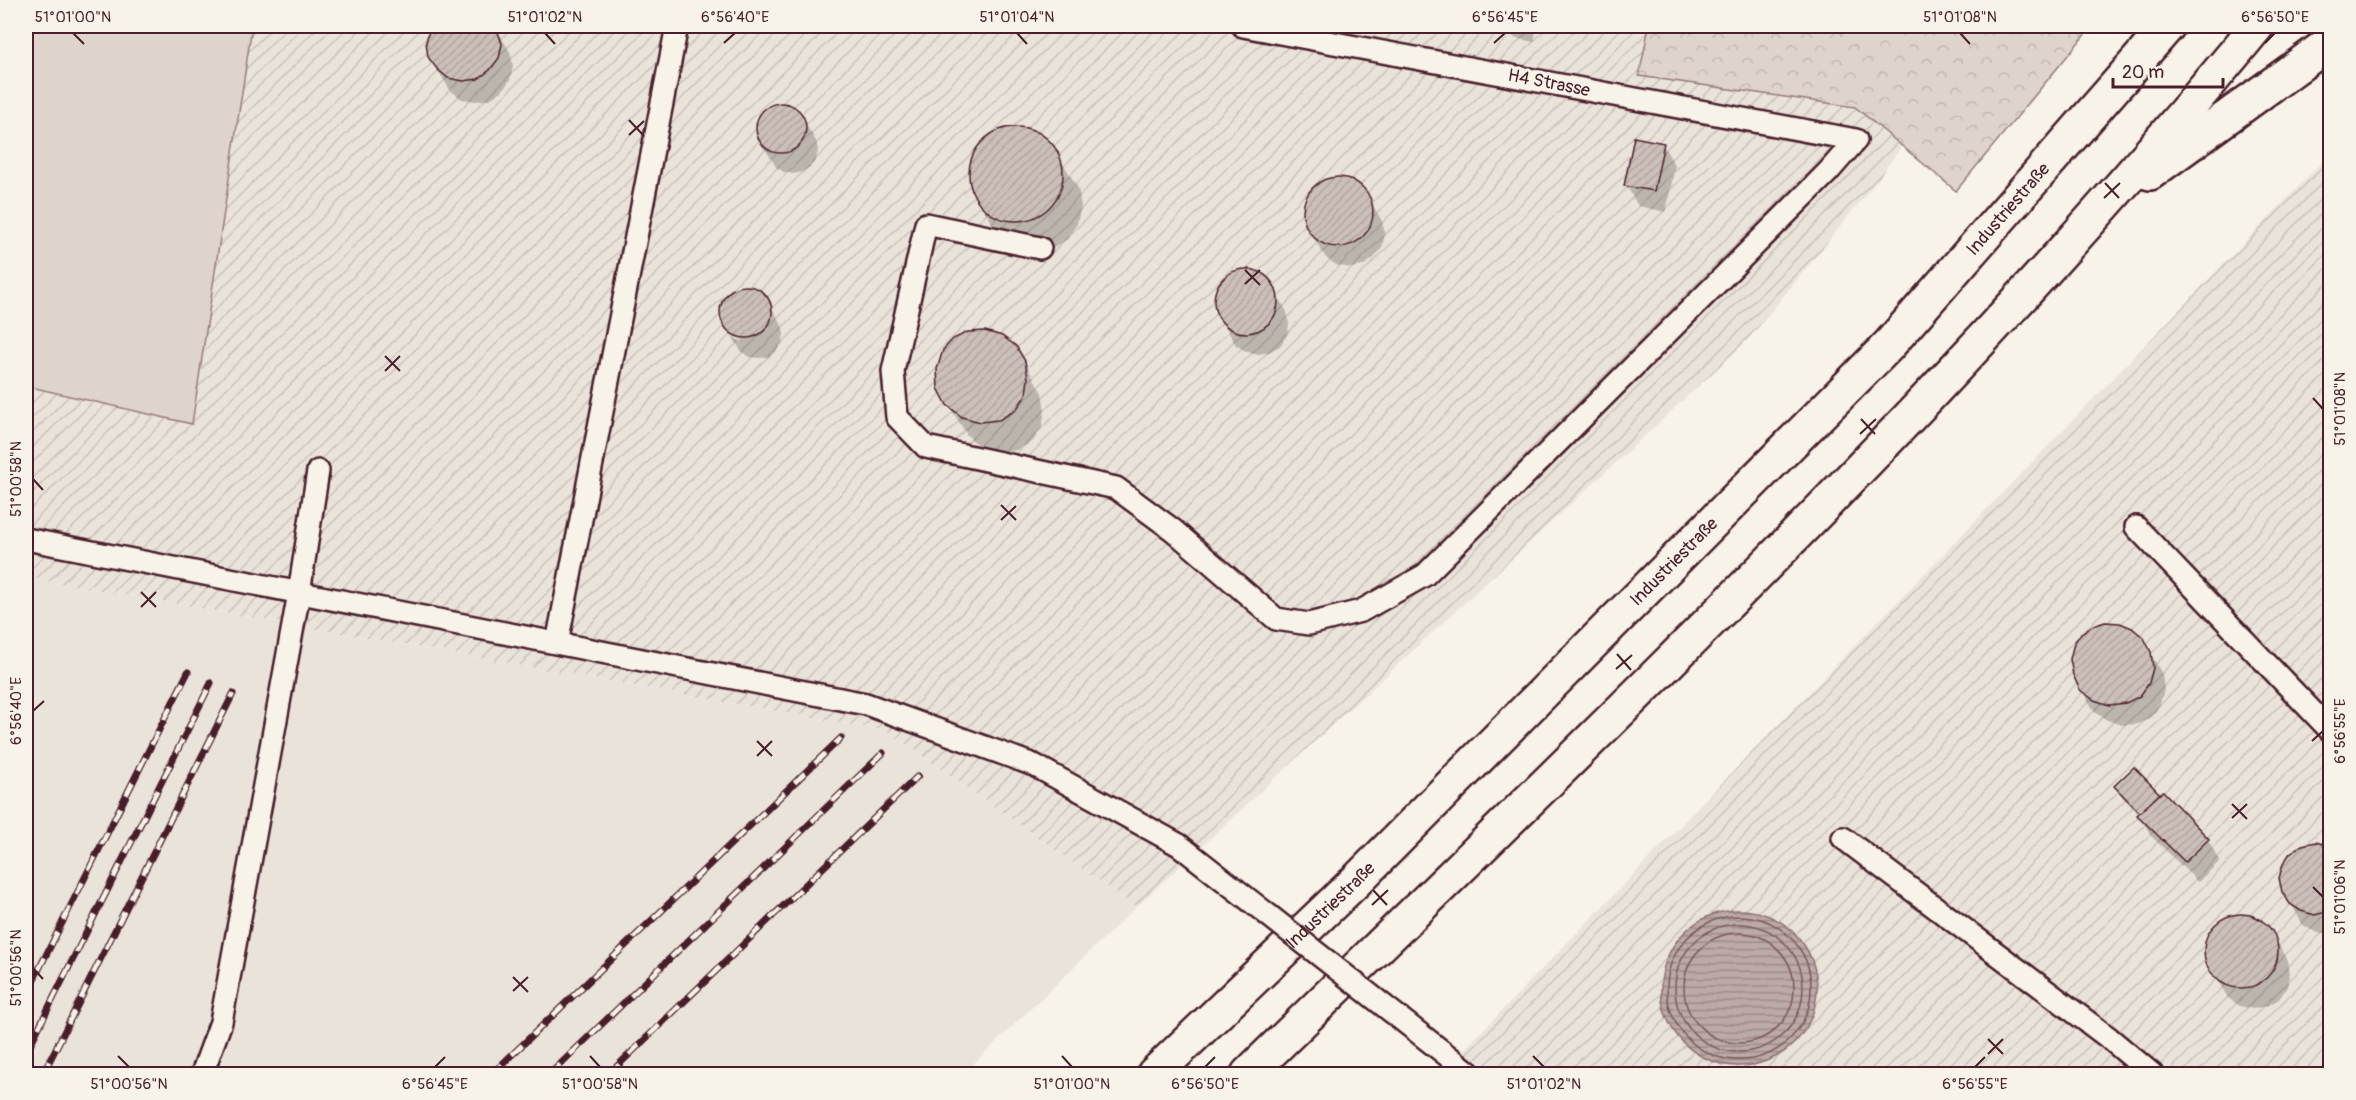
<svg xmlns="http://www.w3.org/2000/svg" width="2356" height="1100" font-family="Pangolin,sans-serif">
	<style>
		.built { fill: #eae3da }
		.industrial { fill: url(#industrial-furrows) }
		.grass { fill: #ded4cc; stroke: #947a7c; stroke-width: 1.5 }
		.forest { fill: url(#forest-crowns); stroke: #947a7c; stroke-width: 1.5 }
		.water { fill: url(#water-rules); stroke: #8e7275; stroke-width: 1.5 }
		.shadow { fill: #0003; fill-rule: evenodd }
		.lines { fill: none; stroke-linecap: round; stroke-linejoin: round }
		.shore { stroke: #78575d; stroke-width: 1.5 }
		.building { fill: url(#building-hatch); stroke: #4a1f2b; stroke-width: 1.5 }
		.service-casing { stroke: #4a1f2b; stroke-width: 26 }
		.trunk-casing { stroke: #4a1f2b; stroke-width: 38 }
		.service { stroke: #f7f3e8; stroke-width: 21 }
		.trunk { stroke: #f7f3e8; stroke-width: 33 }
		.rail-casing { stroke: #4a1f2b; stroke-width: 7 }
		.rail { stroke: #f7f3e8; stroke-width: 4.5; stroke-dasharray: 14; stroke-linecap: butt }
		.service-bridge-casing { stroke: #4a1f2b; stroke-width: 26; stroke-linecap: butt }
		.service-bridge { stroke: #f7f3e8; stroke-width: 21 }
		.ticks { fill: none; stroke: #4a1f2b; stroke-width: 2 }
		.labels { text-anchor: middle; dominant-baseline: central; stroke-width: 6; stroke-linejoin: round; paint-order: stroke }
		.street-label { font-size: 18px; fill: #4a1f2b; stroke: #f7f3e8 }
		.neatline { fill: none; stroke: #4a1f2b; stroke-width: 2 }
		.ticks-label { font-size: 15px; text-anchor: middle; fill: #4a1f2b }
	</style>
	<defs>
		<pattern id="industrial-furrows" width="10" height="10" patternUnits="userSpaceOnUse" patternTransform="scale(1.5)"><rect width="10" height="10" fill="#eae3da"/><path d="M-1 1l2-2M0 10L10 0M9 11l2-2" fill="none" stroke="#cac2bb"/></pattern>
		<pattern id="forest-crowns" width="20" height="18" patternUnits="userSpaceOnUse" patternTransform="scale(1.5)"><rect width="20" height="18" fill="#ded4cc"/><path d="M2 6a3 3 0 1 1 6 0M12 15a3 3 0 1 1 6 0" fill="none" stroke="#c0b6af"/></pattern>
		<pattern id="water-rules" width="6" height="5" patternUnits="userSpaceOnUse" patternTransform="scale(1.5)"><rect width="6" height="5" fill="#bcaaa7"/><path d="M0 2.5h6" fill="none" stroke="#9b8a88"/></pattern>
		<pattern id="building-hatch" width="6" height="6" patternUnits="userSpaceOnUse" patternTransform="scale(1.5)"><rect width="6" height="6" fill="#ccbfb9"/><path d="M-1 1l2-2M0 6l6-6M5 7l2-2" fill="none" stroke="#b1a49f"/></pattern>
	</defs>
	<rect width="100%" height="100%" fill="#f7f3e8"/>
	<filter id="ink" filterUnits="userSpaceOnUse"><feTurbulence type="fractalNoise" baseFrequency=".0167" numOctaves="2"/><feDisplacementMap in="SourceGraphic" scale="12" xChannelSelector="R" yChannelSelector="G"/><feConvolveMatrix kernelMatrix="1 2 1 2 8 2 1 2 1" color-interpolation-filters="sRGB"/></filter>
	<g filter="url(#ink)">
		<path class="built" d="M 26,577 L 887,731 L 1136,907 L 963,1074 L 26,1074 Z"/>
		<g class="industrial">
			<path d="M 26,26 L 1988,26 L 1873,186 L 1747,341 L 1136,907 L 887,731 L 26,577 Z"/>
			<path d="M 2330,154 L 2330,1074 L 1485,1074 L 1460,1054 Z"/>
		</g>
		<path class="grass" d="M 26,26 L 252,26 L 192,424 L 26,386 Z"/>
		<path class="forest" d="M 1649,26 L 2092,26 L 1956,191 L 1855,107 L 1639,76 Z"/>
		<circle class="water" cx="1739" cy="988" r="78"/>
		<g class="shadow">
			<path d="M 432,26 L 495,26 L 510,52 L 513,66 L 510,80 L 502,91 L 490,99 L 476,101 L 462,99 L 450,90 L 430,57 L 430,28 Z"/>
			<path d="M 1507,26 L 1537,26 L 1534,42 L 1514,38 Z"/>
			<path d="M 781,104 L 791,106 L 798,111 L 816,141 L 818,150 L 816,160 L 810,167 L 802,172 L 793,174 L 784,172 L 776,167 L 758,137 L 757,128 L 759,118 L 764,110 L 772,105 Z"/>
			<path d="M 1017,127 L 1035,131 L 1050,142 L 1078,188 L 1081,206 L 1077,224 L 1067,239 L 1052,249 L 1034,252 L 1001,238 L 973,191 L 970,173 L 974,156 L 984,141 L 999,131 Z"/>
			<path d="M 1663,145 L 1675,166 L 1666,212 L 1638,206 L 1626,185 Z"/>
			<path d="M 1338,177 L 1351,180 L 1362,188 L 1382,221 L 1385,234 L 1382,248 L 1374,258 L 1363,266 L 1350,268 L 1336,265 L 1326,258 L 1305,224 L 1303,211 L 1306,198 L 1314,187 L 1325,180 Z"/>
			<path d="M 1246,270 L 1258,272 L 1268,279 L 1287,312 L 1289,324 L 1287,335 L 1280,346 L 1269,352 L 1258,354 L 1246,351 L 1236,345 L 1217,312 L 1215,300 L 1217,289 L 1224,279 L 1234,272 Z"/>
			<path d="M 747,287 L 756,289 L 764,295 L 782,325 L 784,334 L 782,343 L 776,352 L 768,357 L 759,358 L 749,357 L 741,351 L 723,321 L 721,311 L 723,301 L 729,294 L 737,288 ZM 731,331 L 743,339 L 741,342 L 731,335 Z"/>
			<path d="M 1024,361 L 1042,393 L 1045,410 L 1042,427 L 1033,441 L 1017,450 L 999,453 L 981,448 L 967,435 L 948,404 Z"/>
			<path d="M 2142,639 L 2162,674 L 2164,690 L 2160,704 L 2152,717 L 2138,724 L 2122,725 L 2107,720 L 2094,711 L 2074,675 Z"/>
			<path d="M 2116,786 L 2160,796 L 2163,793 L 2208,840 L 2220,861 L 2198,882 L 2151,836 L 2140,815 L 2122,796 Z"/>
			<path d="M 2329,847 L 2330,935 L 2327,935 L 2315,932 L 2303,925 L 2284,891 Z"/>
			<path d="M 2242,915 L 2256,918 L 2267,926 L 2288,960 L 2290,973 L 2287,987 L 2279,999 L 2267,1006 L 2253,1009 L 2240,1006 L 2228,998 L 2208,964 L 2206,950 L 2209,937 L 2217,925 L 2228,918 Z"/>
		</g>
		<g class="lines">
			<g class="shore">
				<circle cx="1739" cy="988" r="72"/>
				<circle cx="1739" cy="988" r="64"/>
				<circle cx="1739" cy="988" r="55"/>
			</g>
		</g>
		<g class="building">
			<path d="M 430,26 L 496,26 L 502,44 L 499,58 L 490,70 L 478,79 L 463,81 L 448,78 L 437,69 L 428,57 L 426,42 Z"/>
			<circle cx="781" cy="128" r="25"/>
			<circle cx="1016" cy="174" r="47"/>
			<path d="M 1634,137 L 1664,143 L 1654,191 L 1624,186 Z"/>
			<circle cx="1338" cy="212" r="35"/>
			<circle cx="1246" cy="301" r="32"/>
			<circle cx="746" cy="312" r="26"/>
			<path d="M 985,331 L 1002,336 L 1016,346 L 1025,361 L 1028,378 L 1026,395 L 1016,410 L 999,420 L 980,422 L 962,417 L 947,405 L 938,388 L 937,369 L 943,350 L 953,339 L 968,332 Z"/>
			<path d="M 2105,622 L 2120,623 L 2132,628 L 2144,638 L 2151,652 L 2153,668 L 2149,683 L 2140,696 L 2126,703 L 2109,705 L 2094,700 L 2080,690 L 2073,675 L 2070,659 L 2074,643 L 2081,633 L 2092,626 Z"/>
			<path d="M 2134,767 L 2160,794 L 2140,813 L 2114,786 Z"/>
			<path d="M 2163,791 L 2209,839 L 2185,862 L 2137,815 Z"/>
			<path d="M 2316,842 L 2330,846 L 2330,911 L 2315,915 L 2301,911 L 2290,904 L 2282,892 L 2279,878 L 2283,864 L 2290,853 L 2302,845 Z"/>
			<circle cx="2241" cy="951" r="37"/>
		</g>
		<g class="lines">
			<defs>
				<g id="service">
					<path d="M 1040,248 L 926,224 L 893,371 L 897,417 L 926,447 L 1116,488 L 1173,530 L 1276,619 L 1309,624 L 1361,611 L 1425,575 L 1828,172 L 1856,140 L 1243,26"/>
					<path d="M 2136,527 L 2330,730"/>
					<path d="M 26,539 L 866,704 L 1034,765 L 1179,845"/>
					<path d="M 557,643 L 677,26"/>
					<path d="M 1843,838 L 2109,1038 L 2152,1074"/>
					<path d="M 202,1074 L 221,1022 L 299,593 L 318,471"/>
				</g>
				<g id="trunk">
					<path d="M 2150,173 L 2324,47 L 2330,40"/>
					<path id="s1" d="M 1154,1074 L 1355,882 L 1888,346 L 2168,26"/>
					<path d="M 1248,1074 C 1595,736 1949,401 2257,26"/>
				</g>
			</defs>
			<use href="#service" class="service-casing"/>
			<use href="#trunk" class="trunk-casing"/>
			<use href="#service" class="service"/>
			<use href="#trunk" class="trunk"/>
			<defs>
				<g id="rail">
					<path d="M 26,995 L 188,672"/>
					<path d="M 26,1053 L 211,683"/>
					<path d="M 43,1074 L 233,694"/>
					<path d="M 492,1074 L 841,738"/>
					<path d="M 550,1074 L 883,753"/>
					<path d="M 609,1074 L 918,776"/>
				</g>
			</defs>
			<use href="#rail" class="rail-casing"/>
			<use href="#rail" class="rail"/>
			<defs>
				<path id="service-bridge" d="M 1179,845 L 1471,1074"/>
			</defs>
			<use href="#service-bridge" class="service-bridge-casing"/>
			<use href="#service-bridge" class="service-bridge"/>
		</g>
	</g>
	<path class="ticks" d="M 73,33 L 84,44M 545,33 L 555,44M 1017,33 L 1027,44M 1960,33 L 1970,44M 724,43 L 735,33M 1494,43 L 1505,33M 2265,43 L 2275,33M 629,120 L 644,136M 629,135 L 644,121M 2105,183 L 2119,198M 2104,198 L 2120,183M 1245,270 L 1260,285M 1245,284 L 1260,270M 385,356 L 400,371M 385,371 L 400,356M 2313,398 L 2323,409M 1861,419 L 1875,434M 1860,434 L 1876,419M 33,479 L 43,490M 1001,505 L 1016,520M 1001,520 L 1016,506M 141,592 L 156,607M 141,607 L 156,592M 1617,654 L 1631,670M 1616,669 L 1632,655M 33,711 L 44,701M 757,741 L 772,756M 2312,741 L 2323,731M 757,756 L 772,741M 2232,804 L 2247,819M 2232,818 L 2247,804M 2313,887 L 2323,897M 1373,890 L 1387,905M 1372,905 L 1388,890M 33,968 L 43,979M 513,977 L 528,992M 513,991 L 528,977M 1988,1039 L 2003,1054M 1988,1054 L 2003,1039M 118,1056 L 129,1067M 590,1056 L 600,1067M 1062,1056 L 1072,1067M 1533,1056 L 1544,1067M 435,1067 L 445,1057M 1205,1067 L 1215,1057M 1975,1067 L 1985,1057"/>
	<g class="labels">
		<g class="street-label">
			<text transform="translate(1549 83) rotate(11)">H4 Strasse</text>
			<text stroke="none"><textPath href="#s1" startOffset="1216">Industriestraße</textPath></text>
			<text stroke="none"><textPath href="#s1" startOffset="730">Industriestraße</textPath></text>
			<text stroke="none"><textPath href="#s1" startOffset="244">Industriestraße</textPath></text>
		</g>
	</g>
	<rect width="2356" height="1100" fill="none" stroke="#f7f3e8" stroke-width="66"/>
	<path d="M2113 78v9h110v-9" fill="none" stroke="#4a1f2b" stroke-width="3"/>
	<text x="2122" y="78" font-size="18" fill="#4a1f2b" stroke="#f7f3e8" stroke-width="4.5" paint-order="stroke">20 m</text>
	<rect x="33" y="33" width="2290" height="1034" class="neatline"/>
	<g class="ticks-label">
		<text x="73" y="22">51°01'00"N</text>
		<text x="545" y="22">51°01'02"N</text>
		<text x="735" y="22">6°56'40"E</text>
		<text x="1017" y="22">51°01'04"N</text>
		<text x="1505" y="22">6°56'45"E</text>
		<text x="1960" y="22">51°01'08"N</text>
		<text x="2275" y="22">6°56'50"E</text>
		<text transform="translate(2340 409) rotate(-90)" y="5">51°01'08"N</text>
		<text transform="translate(16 479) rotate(-90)" y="5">51°00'58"N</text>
		<text transform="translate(16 711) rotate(-90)" y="5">6°56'40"E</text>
		<text transform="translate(2340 731) rotate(-90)" y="5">6°56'55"E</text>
		<text transform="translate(2340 897) rotate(-90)" y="5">51°01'06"N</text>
		<text transform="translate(16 968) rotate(-90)" y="5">51°00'56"N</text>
		<text x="129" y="1089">51°00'56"N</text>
		<text x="435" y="1089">6°56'45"E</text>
		<text x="600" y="1089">51°00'58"N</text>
		<text x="1072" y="1089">51°01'00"N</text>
		<text x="1205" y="1089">6°56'50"E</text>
		<text x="1544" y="1089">51°01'02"N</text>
		<text x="1975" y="1089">6°56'55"E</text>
	</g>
</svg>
